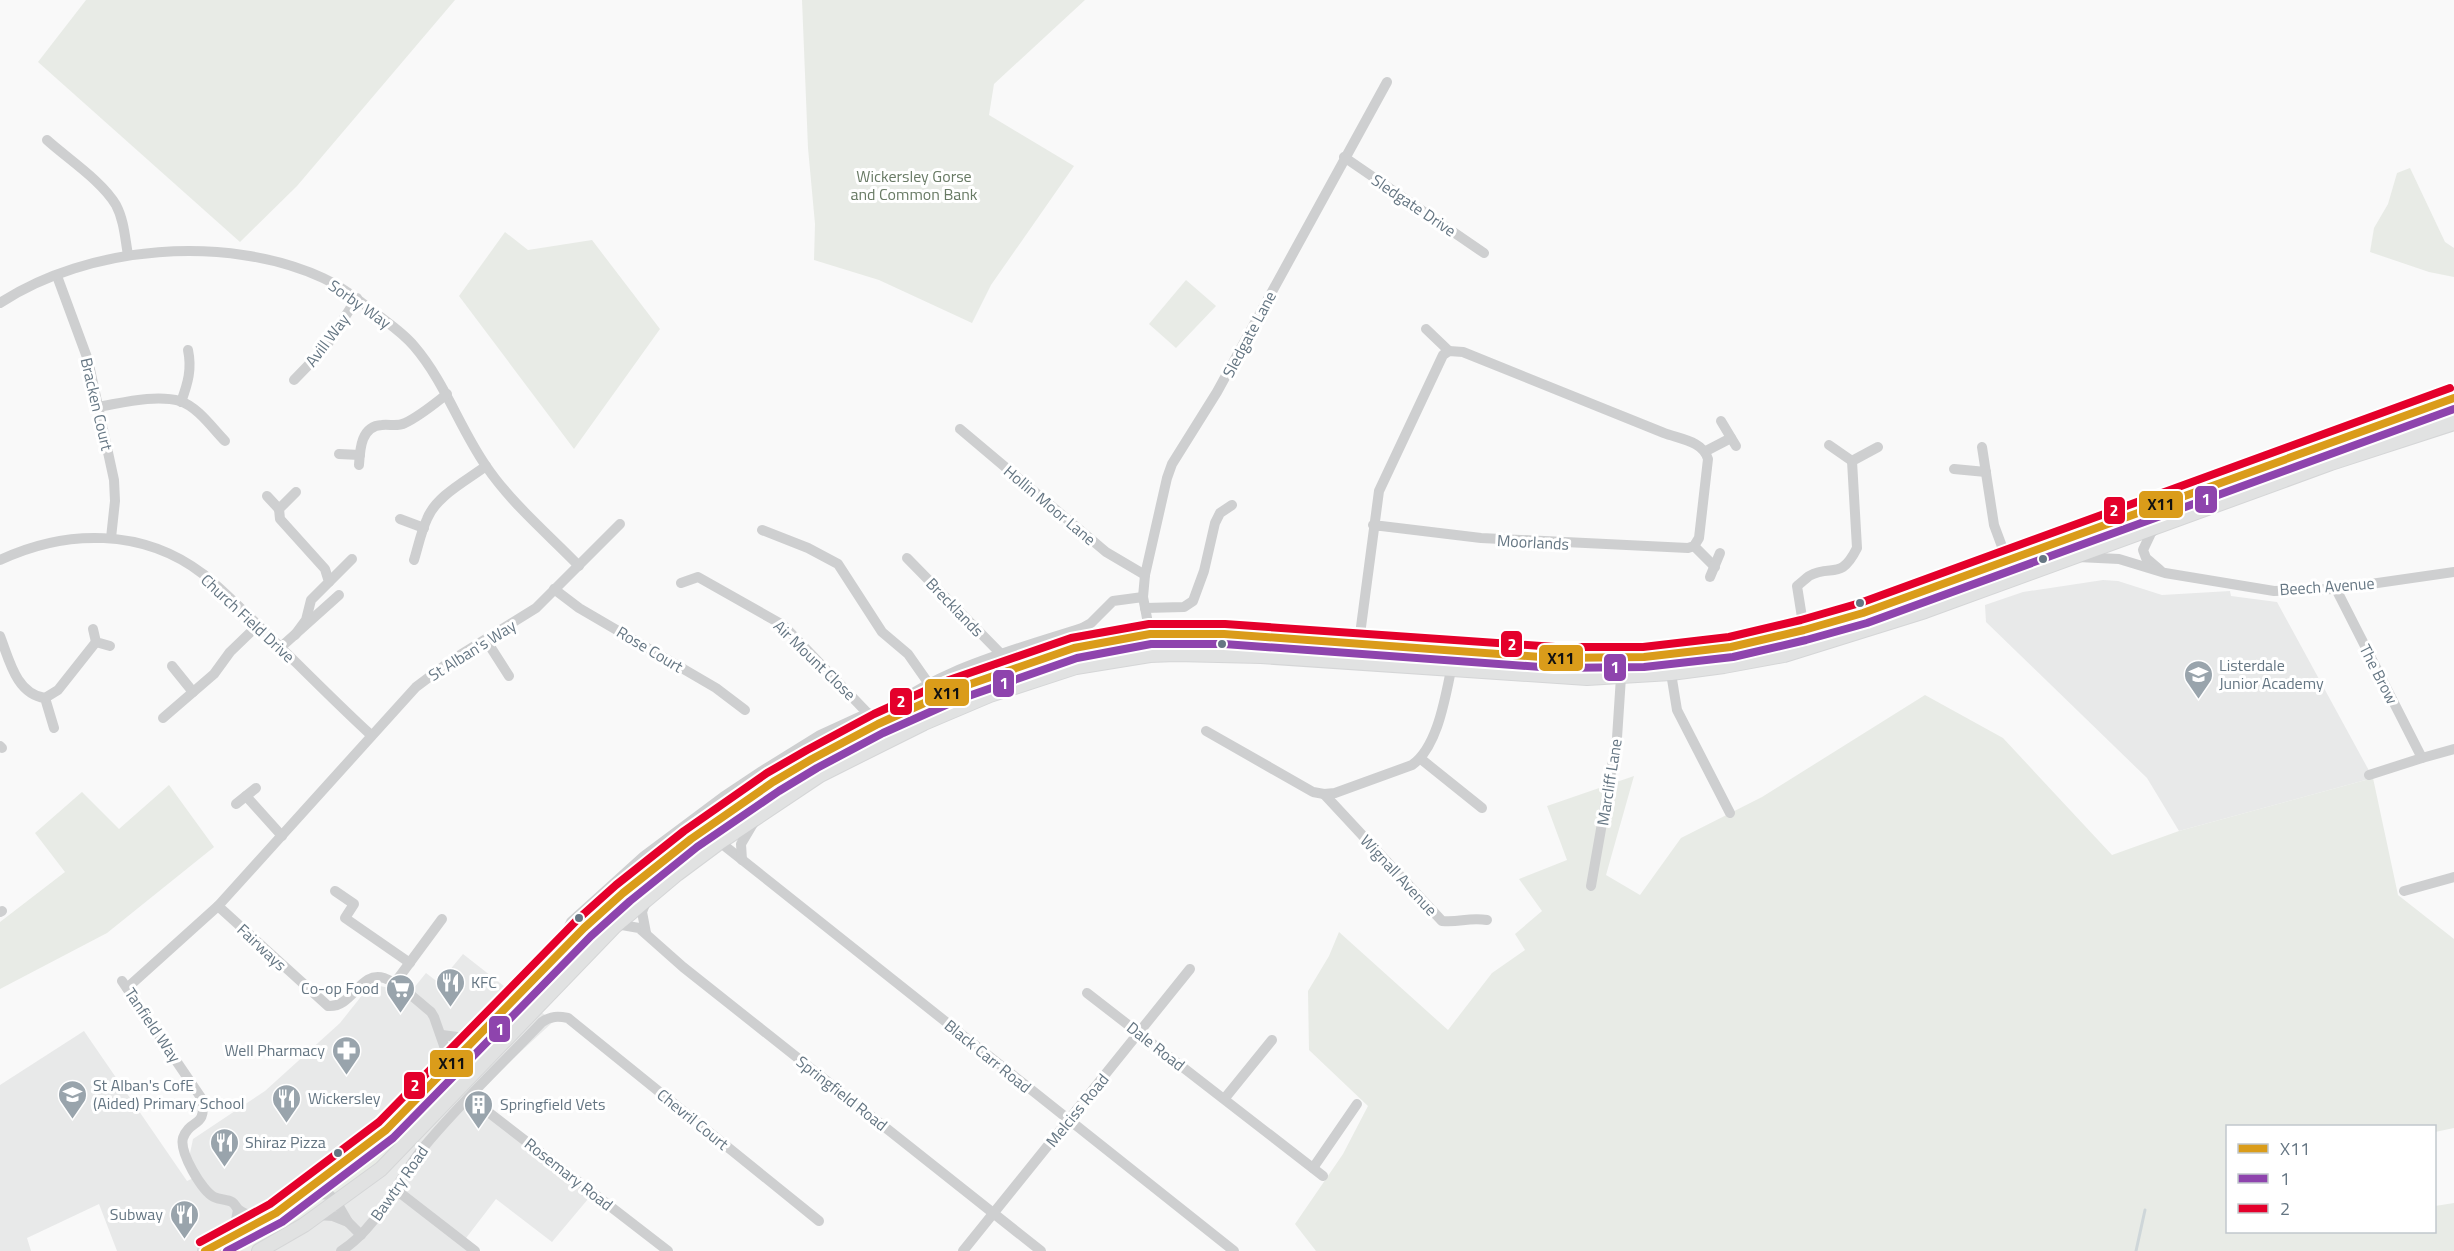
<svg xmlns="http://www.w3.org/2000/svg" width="2454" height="1251" font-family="'Titillium Web',sans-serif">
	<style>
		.built { fill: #e8e9e9 }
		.green { fill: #e8ebe6 }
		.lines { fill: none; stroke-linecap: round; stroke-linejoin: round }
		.stream { stroke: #ced6d9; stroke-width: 3 }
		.major-casing { stroke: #d5d6d7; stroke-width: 16 }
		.minor { stroke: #cecfd0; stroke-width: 10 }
		.major { stroke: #e1e2e2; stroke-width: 14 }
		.bus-1-casing { stroke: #fff; stroke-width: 12 }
		.bus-2-casing { stroke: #fff; stroke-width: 12 }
		.bus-3-casing { stroke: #fff; stroke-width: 12 }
		.bus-1 { stroke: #da9c1a; stroke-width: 8 }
		.bus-2 { stroke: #8e44ad; stroke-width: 8 }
		.bus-3 { stroke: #e4002b; stroke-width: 8 }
		.bus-dot { fill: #657683; stroke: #fff; stroke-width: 2 }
		.labels { text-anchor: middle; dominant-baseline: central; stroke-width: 6; stroke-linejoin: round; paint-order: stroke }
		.park-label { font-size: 16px; fill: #687a64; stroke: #fff }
		.street-label { font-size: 16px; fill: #657683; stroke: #fff }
		.poi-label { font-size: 16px; fill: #657683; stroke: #fff; text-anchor: start }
		.line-badge { stroke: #fff; stroke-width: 2 }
		.badge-label { font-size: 16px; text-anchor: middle; font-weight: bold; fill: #fff }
		.pale-badge-label { font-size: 16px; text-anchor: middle; font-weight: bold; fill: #111 }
	</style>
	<rect width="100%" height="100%" fill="#f9f9f9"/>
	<g class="built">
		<path d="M 2103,580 L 2118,581 L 2162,595 L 2230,591 L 2231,596 L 2277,602 L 2373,778 L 2179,831 L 2147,778 L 1986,622 L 1985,605 L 2023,592 Z"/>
		<path d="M 463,954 L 509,990 L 554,1021 L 470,1098 L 593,1193 L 552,1242 L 496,1199 L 463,1242 L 475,1251 L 117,1251 L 99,1204 L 27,1238 L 31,1251 L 0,1251 L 0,1085 L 84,1031 L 187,1181 L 198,1176 L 189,1158 L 193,1139 L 265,1091 L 340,1023 L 367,989 L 376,985 L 389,988 L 404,1000 L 426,973 L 439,983 Z"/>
	</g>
	<g class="green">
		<path d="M 86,0 L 455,0 L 297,186 L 240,242 L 38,62 Z"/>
		<path d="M 802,0 L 1085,0 L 994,84 L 989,115 L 1074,166 L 991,285 L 972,323 L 879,280 L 814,260 L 815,224 L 808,148 Z"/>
		<path d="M 2410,168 L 2445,242 L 2454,248 L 2454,277 L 2429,272 L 2370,252 L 2374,228 L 2388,204 L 2397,173 Z"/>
		<path d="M 505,232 L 528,250 L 592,240 L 660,329 L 574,449 L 459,296 Z"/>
		<path d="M 1186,280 L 1216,306 L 1176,348 L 1149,324 Z"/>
		<path d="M 1925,695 L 2003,738 L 2112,855 L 2179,831 L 2373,778 L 2398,895 L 2454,939 L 2454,1128 L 2435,1132 L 2434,1126 L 2228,1126 L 2228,1232 L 2434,1232 L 2435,1206 L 2454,1203 L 2454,1251 L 1316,1251 L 1295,1224 L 1343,1154 L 1368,1106 L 1309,1050 L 1308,991 L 1329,956 L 1339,932 L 1448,1030 L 1492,973 L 1525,950 L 1515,934 L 1542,911 L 1519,879 L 1567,860 L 1547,806 L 1634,776 L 1606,875 L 1640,895 L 1681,838 L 1762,797 Z"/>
		<path d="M 169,785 L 214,847 L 107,933 L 0,989 L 0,922 L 65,872 L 35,833 L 82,792 L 119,829 Z"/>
		<path d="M 544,979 L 551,985 L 375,1166 L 339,1195 L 325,1190 L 371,1155 L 408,1121 Z"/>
		<path d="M 321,1201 L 324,1204 C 298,1221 266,1251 234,1251 Z"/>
	</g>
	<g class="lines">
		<path class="stream" d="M 2136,1251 L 2145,1210"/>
		<defs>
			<g id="major">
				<path d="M 205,1251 L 276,1213 L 386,1130 L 584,928 L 623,893 L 691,839 L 773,782 L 812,759 L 878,724 L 953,690 L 1026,663 L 1074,648 L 1150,634 L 1224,634 L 1555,658 L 1644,657 L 1731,647 L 1804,630 L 1863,613 L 2454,398"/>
				<path d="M 259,1251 L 304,1225 L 381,1169 L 614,927 L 677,874 L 720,842 L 820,775 L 924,723 L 990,695 L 1076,667 L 1150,655 L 1176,654 L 1261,656 L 1587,678 L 1671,673 L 1724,666 L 1784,655 L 1925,611 L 2331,463 L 2454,423"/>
			</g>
		</defs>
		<use href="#major" class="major-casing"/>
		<g class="minor">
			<path d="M 47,140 C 68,159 102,181 116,205 C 124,220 125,238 128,255"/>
			<path d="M 1344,157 L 1484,253"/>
			<path d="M 57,276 L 88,360 L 114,480 L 115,501 L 111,538"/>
			<path d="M 0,303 C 88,245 227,234 323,278 C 344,288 361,302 379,316 C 391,325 404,334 414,346 C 445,382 459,427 486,466 C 511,503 548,534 579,566"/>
			<path d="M 1426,329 L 1449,351"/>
			<path d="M 294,380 L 325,348 L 357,298"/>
			<path d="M 181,402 C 188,383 192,369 188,350"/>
			<path d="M 97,407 C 122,403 155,394 180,401 C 198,407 213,429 225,441"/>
			<path d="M 1721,421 L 1736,446"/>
			<path d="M 960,429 L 1106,552 L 1145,575"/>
			<path d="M 1829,445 L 1852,461"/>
			<path d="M 1982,447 L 1994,525 L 2007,560"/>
			<path d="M 1706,451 L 1731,438"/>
			<path d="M 339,454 L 360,455"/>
			<path d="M 359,465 C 360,449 361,426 382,425 C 390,424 397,427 405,423 C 420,416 434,404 447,394"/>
			<path d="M 1954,469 L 1986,472"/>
			<path d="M 267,496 L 279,509"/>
			<path d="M 400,519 L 424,528"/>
			<path d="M 1373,525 L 1481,538 L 1688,548 L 1694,546 L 1699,538 L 1708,459 C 1703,441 1680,439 1664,433 L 1463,352 L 1449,351 L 1443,355 L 1379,491 L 1359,642 L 1368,655 L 1381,662"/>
			<path d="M 2157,528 L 2151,533 L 2143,550 L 2146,558 L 2160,570"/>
			<path d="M 762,530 L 808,548 L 838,564 L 882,632 L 908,654 L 929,684"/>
			<path d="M 1694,546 L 1715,567"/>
			<path d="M 2078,557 L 2119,559 L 2165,573 L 2274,591 L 2336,589 L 2454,572"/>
			<path d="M 907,558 L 1002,655"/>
			<path d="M 0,560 C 66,529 143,528 203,574 C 224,591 243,611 263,630 C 299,665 334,701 371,735"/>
			<path d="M 414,560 C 418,547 421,532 427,519 C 436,496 466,481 486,466"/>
			<path d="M 1710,577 L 1720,553"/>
			<path d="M 329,582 L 352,559"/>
			<path d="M 681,583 L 698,577 L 783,625 L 878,724 C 912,675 1025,647 1082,628 L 1091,623 L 1113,601 L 1143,597 L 1150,634"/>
			<path d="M 554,589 L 579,608 L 716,688 L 745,710"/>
			<path d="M 2336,589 L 2422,758 L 2454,749"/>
			<path d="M 1143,597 L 1145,575 L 1167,478 L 1172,464 L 1217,392 L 1387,82"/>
			<path d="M 1145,608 L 1184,607 L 1193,601 L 1204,571 L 1215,523 L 1220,513 L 1232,505"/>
			<path d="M 93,629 L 96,642 L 110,646"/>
			<path d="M 295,635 L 306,620 L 311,600 L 329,582 L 325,569 L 280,519 L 279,509 L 296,492"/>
			<path d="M 0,636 C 9,659 16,694 45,698 L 54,728"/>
			<path d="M 486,640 L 509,676"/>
			<path d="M 281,647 L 339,595"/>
			<path d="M 1808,648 L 1804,630 L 1797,586 C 1801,583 1805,579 1809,576 C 1832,563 1840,582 1857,548 L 1852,461 L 1878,447"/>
			<path d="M 172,666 L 193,692"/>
			<path d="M 1671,673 L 1677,710 L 1730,813"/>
			<path d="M 45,698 L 58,690 L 96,642"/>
			<path d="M 163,718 L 214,674 L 230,652 L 258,625"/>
			<path d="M 1206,731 L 1313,792 L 1324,794 L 1335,793 L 1412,765 C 1437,748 1445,699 1451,670"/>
			<path d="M 0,746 L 2,748"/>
			<path d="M 1421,759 L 1482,808"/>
			<path d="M 2369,775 L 2422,758"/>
			<path d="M 1324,794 L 1442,921 C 1459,923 1468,917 1487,920"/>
			<path d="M 246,796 L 282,836"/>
			<path d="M 236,804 L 256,788"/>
			<path d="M 707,827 L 726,847 L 1234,1251"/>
			<path d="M 742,860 L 741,844 L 754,822"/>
			<path d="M 1591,886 L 1617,738 L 1621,677"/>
			<path d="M 335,891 L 354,904 L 345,918 L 410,963"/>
			<path d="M 2404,891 L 2454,877"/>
			<path d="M 218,906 L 328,1006 C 353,1008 360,970 384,978 C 401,984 417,1001 431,1012 L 434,1017 L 447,1054 L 441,1072"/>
			<path d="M 0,912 L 2,911"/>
			<path d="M 614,927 L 622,925 L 639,928 L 683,967 L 1041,1251"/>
			<path d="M 646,933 L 642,912 L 647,899"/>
			<path d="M 556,954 L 571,922 L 644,856 L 723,797 L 762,771 L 820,735 L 868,713"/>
			<path d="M 122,981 L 202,1099 C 207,1129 190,1118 183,1138 C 179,1152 202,1191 214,1197 C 220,1200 227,1199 232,1202 C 235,1204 236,1207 238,1209 C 246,1216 259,1217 269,1218"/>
			<path d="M 394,984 L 442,919"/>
			<path d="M 127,988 L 218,906 L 416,687 L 452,660 L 536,608 L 620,524"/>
			<path d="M 1087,993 L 1323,1176"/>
			<path d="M 442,1035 L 465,1038 L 479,1033"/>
			<path d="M 470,1098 L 668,1251"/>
			<path d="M 1225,1098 L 1272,1040"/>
			<path d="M 1313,1168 L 1357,1104"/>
			<path d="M 395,1189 L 475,1251"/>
			<path d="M 290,1207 L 320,1194 L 330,1195 L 337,1203 L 348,1222 L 361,1235"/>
			<path d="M 318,1215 L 333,1216 L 348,1222"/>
			<path d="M 224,1241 L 235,1225 L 238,1210"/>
			<path d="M 341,1251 C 379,1227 396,1181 423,1148 C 459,1104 502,1064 542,1022 C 551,1016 558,1016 568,1018 L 819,1221"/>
			<path d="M 963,1251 L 1190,969"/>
		</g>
		<use href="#major" class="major"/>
		<defs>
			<path id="bus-1" d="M 205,1251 L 276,1213 L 386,1130 L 584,928 L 623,893 L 691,839 L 773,782 L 812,759 L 878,724 L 953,690 L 1074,648 L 1150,634 L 1224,634 L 1555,658 L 1644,657 L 1731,647 L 1804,630 L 1863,613 L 2454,398"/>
			<path id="bus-2" d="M 227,1251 L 282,1222 L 393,1138 L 591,936 L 630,901 L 697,847 L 779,791 L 817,768 L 883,733 L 957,700 L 1077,658 L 1151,644 L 1224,644 L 1554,668 L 1644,667 L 1733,657 L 1806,640 L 1867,623 L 2454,409"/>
			<path id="bus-3" d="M 200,1242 L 270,1204 L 379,1122 L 577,920 L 616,885 L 684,831 L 767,773 L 807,750 L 874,714 L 949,680 L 1071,638 L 1149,624 L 1225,624 L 1555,647 L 1643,647 L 1729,637 L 1801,620 L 1860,603 L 2450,388"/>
		</defs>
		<use href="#bus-1" class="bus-1-casing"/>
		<use href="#bus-2" class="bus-2-casing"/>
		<use href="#bus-3" class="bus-3-casing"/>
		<use href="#bus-1" class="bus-1"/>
		<use href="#bus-2" class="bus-2"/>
		<use href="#bus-3" class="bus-3"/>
	</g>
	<defs>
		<symbol id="school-pin" viewBox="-11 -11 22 30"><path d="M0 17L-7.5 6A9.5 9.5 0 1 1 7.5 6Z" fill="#99a4ac" stroke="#fff"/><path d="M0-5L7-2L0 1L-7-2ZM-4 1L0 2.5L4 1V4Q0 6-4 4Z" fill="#fff"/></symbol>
		<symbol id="restaurant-pin" viewBox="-11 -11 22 30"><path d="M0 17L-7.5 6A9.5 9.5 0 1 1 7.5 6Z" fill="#99a4ac" stroke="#fff"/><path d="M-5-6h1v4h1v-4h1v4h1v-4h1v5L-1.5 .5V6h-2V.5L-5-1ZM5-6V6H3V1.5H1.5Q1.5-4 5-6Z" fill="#fff"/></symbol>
		<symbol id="supermarket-pin" viewBox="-11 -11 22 30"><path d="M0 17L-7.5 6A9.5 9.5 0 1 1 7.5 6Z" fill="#99a4ac" stroke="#fff"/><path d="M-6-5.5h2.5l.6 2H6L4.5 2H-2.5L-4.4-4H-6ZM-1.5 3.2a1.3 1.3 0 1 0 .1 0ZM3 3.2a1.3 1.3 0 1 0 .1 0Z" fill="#fff"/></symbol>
		<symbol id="pharmacy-pin" viewBox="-11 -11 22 30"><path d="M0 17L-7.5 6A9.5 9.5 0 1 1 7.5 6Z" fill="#99a4ac" stroke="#fff"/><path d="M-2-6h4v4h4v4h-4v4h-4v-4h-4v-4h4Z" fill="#fff"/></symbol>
		<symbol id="building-pin" viewBox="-11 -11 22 30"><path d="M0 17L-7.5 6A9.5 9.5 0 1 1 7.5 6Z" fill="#99a4ac" stroke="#fff"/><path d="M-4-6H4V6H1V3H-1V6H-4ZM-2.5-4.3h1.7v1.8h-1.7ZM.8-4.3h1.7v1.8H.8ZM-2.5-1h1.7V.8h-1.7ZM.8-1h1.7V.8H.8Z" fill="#fff"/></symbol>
	</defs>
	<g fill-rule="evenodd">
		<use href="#school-pin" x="2182" y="658" width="33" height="45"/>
		<use href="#restaurant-pin" x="434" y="966" width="33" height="45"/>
		<use href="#supermarket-pin" x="384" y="972" width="33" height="45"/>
		<use href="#pharmacy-pin" x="330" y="1034" width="33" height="45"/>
		<use href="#school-pin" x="56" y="1078" width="33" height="45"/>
		<use href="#restaurant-pin" x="270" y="1082" width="33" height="45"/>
		<use href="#building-pin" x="462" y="1088" width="33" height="45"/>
		<use href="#restaurant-pin" x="208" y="1126" width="33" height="45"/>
		<use href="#restaurant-pin" x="168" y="1198" width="33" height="45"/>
	</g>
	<g class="bus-dot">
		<circle cx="2043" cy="559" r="5"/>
		<circle cx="1860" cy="603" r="5"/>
		<circle cx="1222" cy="644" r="5"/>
		<circle cx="579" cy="918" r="5"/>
		<circle cx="338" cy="1153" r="5"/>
	</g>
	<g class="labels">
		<g class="park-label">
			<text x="914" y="176">Wickersley Gorse<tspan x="914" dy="18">and Common Bank</tspan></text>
		</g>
		<g class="street-label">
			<text transform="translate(1414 205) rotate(34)">Sledgate Drive</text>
			<text transform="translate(360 304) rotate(35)">Sorby Way</text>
			<text transform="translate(1249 334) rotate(-62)">Sledgate Lane</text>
			<text transform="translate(327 340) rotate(-53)">Avill Way</text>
			<text transform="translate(97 404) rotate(77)">Bracken Court</text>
			<text transform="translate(1050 505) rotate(40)">Hollin Moor Lane</text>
			<text transform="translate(1533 542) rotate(3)">Moorlands</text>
			<text transform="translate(2327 586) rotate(-4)">Beech Avenue</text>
			<text transform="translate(955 607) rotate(46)">Brecklands</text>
			<text transform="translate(248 618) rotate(43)">Church Field Drive</text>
			<text transform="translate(650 649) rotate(31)">Rose Court</text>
			<text transform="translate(472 650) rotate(-32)">St Alban's Way</text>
			<text transform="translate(815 660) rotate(44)">Air Mount Close</text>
			<text transform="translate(2379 674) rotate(63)">The Brow</text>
			<text transform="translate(1609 782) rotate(-81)">Marcliff Lane</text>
			<text transform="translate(1399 875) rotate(47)">Wignall Avenue</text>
			<text transform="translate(262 947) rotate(43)">Fairways</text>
			<text transform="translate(153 1025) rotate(56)">Tanfield Way</text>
			<text transform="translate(1156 1046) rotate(38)">Dale Road</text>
			<text transform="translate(988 1056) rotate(39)">Black Carr Road</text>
			<text transform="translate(842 1093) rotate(38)">Springfield Road</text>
			<text transform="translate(1077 1110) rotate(-51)">Melciss Road</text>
			<text transform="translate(693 1119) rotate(39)">Chevril Court</text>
			<text transform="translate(569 1174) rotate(38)">Rosemary Road</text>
			<text transform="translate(399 1183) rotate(-55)">Bawtry Road</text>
		</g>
		<g class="poi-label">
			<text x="2219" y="665">Listerdale<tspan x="2219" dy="18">Junior Academy</tspan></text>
			<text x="471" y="982">KFC</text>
			<text x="379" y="988" text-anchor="end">Co-op Food</text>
			<text x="325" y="1050" text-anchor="end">Well Pharmacy</text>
			<text x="93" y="1085">St Alban's CofE<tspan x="93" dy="18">(Aided) Primary School</tspan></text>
			<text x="308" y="1098">Wickersley</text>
			<text x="500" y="1104">Springfield Vets</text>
			<text x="245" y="1142">Shiraz Pizza</text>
			<text x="163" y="1214" text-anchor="end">Subway</text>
		</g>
	</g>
	<g class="line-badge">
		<rect x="2194" y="485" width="24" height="29" rx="6" fill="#8e44ad"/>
		<rect x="2138" y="490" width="46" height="29" rx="6" fill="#da9c1a"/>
		<rect x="2103" y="496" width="23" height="29" rx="6" fill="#e4002b"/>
		<rect x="1500" y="630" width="23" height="28" rx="6" fill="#e4002b"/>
		<rect x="1538" y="644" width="46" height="28" rx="6" fill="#da9c1a"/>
		<rect x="1603" y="653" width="24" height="29" rx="6" fill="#8e44ad"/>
		<rect x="992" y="669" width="23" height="29" rx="6" fill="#8e44ad"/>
		<rect x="924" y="678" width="46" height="29" rx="6" fill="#da9c1a"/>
		<rect x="889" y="687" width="24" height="29" rx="6" fill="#e4002b"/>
		<rect x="488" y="1015" width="23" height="28" rx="6" fill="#8e44ad"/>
		<rect x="429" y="1049" width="45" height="29" rx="6" fill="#da9c1a"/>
		<rect x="403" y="1071" width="23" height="29" rx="6" fill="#e4002b"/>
	</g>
	<g class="badge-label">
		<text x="2206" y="505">1</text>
		<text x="2114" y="516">2</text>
		<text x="1512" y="650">2</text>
		<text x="1615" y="673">1</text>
		<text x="1004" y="689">1</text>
		<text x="901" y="707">2</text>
		<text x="500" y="1035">1</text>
		<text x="415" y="1091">2</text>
	</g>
	<g class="pale-badge-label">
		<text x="2161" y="510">X11</text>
		<text x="1561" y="664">X11</text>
		<text x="947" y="699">X11</text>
		<text x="452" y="1069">X11</text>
	</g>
	<rect x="2226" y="1125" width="210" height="108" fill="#ffffff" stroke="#c1c8cd" stroke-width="1.5"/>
	<rect x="2238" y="1144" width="30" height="9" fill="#da9c1a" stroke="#c1c8cd" stroke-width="1.5"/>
	<text x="2280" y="1155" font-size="18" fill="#657683">X11</text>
	<rect x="2238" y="1174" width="30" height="9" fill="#8e44ad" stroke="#c1c8cd" stroke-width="1.5"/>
	<text x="2280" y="1185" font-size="18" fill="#657683">1</text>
	<rect x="2238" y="1204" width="30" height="9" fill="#e4002b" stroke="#c1c8cd" stroke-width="1.5"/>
	<text x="2280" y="1215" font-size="18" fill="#657683">2</text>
</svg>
